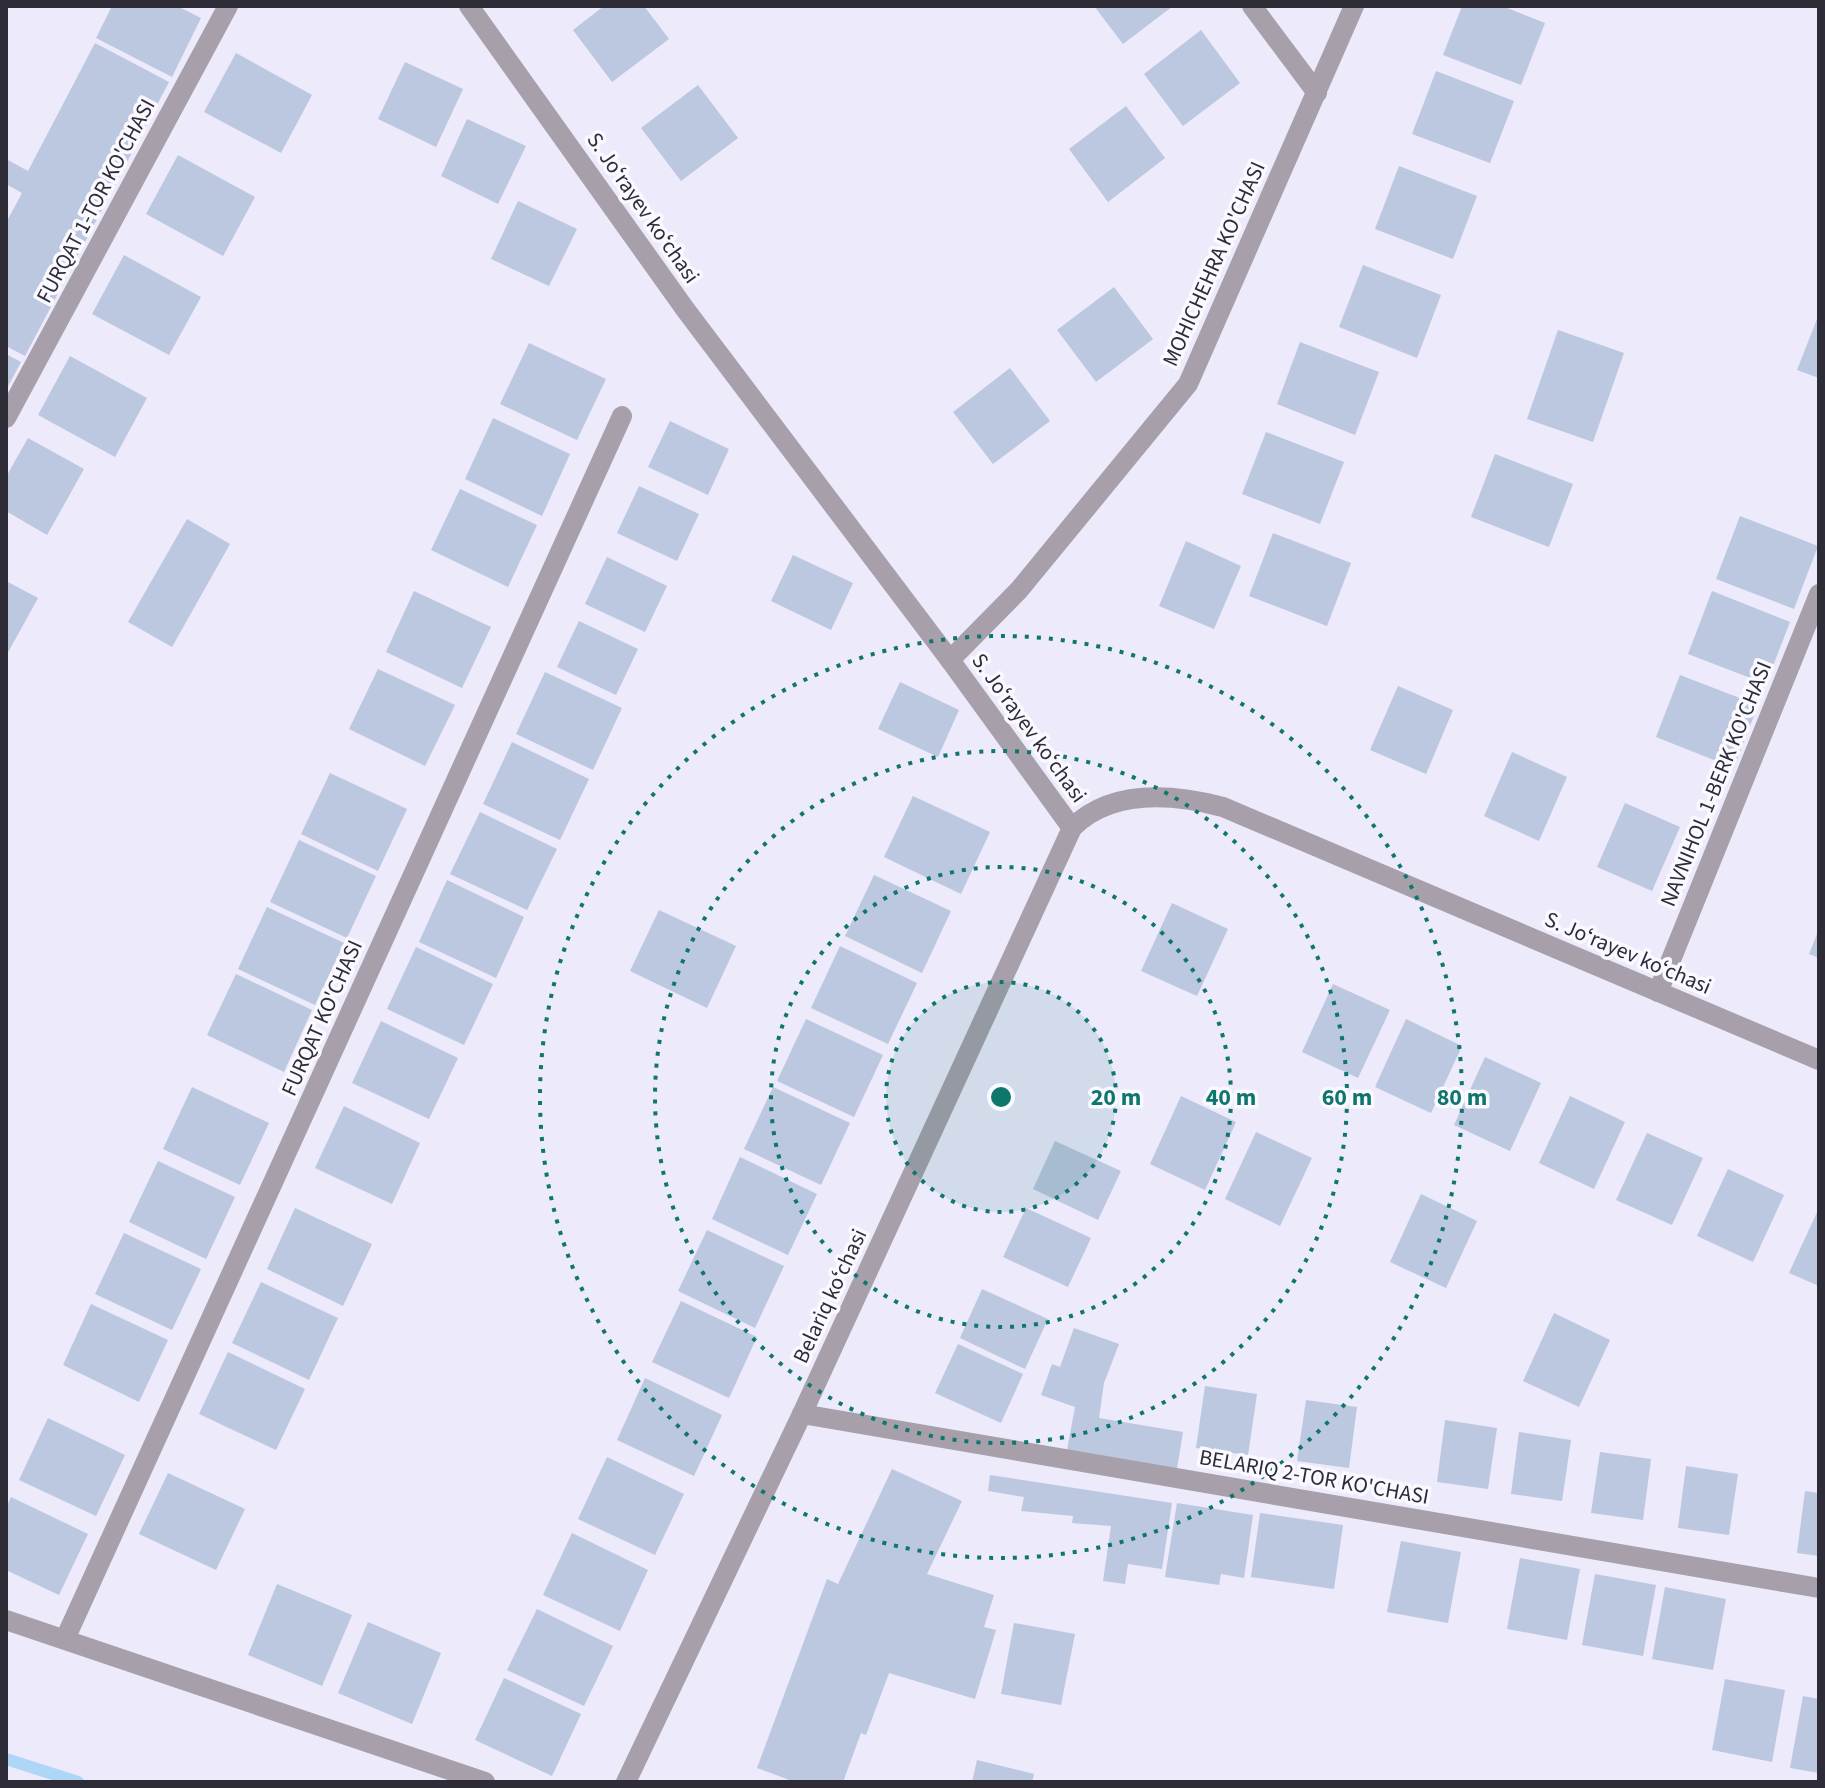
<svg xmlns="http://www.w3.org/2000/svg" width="1825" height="1788" font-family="'Source Sans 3',sans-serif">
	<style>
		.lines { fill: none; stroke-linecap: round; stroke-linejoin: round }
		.stream { stroke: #aed6f7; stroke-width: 12 }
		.building { fill: #bcc7e0 }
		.minor { stroke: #a79faa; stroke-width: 20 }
		.tertiary { stroke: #a79faa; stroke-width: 20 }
		.ring { fill: none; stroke: #0f766e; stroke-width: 4; stroke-dasharray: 4 8 }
		.labels { text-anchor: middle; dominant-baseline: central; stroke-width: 7; stroke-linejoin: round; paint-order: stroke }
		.street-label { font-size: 22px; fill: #2e2c37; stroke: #faf9ff }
		.centre { fill: #0f766e; stroke: #faf9ff; stroke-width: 4 }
		.ring-label { font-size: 24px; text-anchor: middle; font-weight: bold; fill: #0f766e; stroke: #faf9ff; stroke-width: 7; stroke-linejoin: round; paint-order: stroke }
	</style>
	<rect width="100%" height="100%" fill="#eceafb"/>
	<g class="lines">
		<path class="stream" d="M 6,1759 L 78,1782"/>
	</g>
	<g class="building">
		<path d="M 112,6 L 177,6 L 201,18 L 172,77 L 96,38 Z"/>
		<path d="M 604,6 L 644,6 L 669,39 L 612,82 L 573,30 Z"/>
		<path d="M 1094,6 L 1173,6 L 1123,44 Z"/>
		<path d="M 1462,6 L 1502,6 L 1545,23 L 1521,85 L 1443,55 Z"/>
		<path d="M 1201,30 L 1240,83 L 1183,126 L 1144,74 Z"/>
		<path d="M 95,43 L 169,82 L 25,356 L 6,346 L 6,223 L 22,193 L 6,184 L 6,159 L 28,171 Z"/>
		<path d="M 236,53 L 312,95 L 281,153 L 204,112 Z"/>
		<path d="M 405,62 L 463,89 L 436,147 L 378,119 Z"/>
		<path d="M 1436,71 L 1514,101 L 1490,163 L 1412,134 Z"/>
		<path d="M 698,85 L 738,138 L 681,181 L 641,128 Z"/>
		<path d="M 1126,106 L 1165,158 L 1108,202 L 1069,149 Z"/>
		<path d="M 467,119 L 526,146 L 498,204 L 441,176 Z"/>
		<path d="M 178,155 L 255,197 L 223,256 L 146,214 Z"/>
		<path d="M 1399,166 L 1477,196 L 1453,259 L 1375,229 Z"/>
		<path d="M 518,201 L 577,229 L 549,286 L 491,259 Z"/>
		<path d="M 124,255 L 201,297 L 169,355 L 92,314 Z"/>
		<path d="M 1363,265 L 1441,295 L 1417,358 L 1339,327 Z"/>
		<path d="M 1114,287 L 1153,339 L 1096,382 L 1057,330 Z"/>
		<path d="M 1819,314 L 1819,378 L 1797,370 Z"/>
		<path d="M 1558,330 L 1624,353 L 1593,442 L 1527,419 Z"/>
		<path d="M 1300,342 L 1379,372 L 1355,435 L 1277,404 Z"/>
		<path d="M 529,343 L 606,379 L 577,440 L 500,404 Z"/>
		<path d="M 6,354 L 21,362 L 6,390 Z"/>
		<path d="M 70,356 L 147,398 L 115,457 L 38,415 Z"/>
		<path d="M 1010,368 L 1050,421 L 993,464 L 953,412 Z"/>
		<path d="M 493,418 L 570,454 L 542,516 L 465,479 Z"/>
		<path d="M 670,421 L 729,449 L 708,495 L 648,467 Z"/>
		<path d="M 1266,432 L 1344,462 L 1320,524 L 1242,494 Z"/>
		<path d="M 28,438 L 84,469 L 47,535 L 6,511 L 6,477 Z"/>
		<path d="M 1495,454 L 1573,484 L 1549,547 L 1471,517 Z"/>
		<path d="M 639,486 L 699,514 L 677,561 L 617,533 Z"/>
		<path d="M 460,489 L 537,525 L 508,587 L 431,550 Z"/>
		<path d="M 1740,516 L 1818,546 L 1794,609 L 1716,579 Z"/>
		<path d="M 187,519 L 230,544 L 172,647 L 128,622 Z"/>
		<path d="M 1273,533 L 1351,563 L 1327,626 L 1249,596 Z"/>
		<path d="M 1186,541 L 1241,566 L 1214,629 L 1159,606 Z"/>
		<path d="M 793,555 L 853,583 L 831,630 L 771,601 Z"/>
		<path d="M 607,557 L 667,586 L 645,632 L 585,604 Z"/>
		<path d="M 6,581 L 38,598 L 6,656 Z"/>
		<path d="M 414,591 L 491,627 L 462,688 L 386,652 Z"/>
		<path d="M 1712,591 L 1790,622 L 1766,684 L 1688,654 Z"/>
		<path d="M 579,621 L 638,649 L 616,695 L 557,667 Z"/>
		<path d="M 378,669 L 455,705 L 425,766 L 349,729 Z"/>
		<path d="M 545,672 L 622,708 L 593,770 L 516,734 Z"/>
		<path d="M 1680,675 L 1758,705 L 1734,768 L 1656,737 Z"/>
		<path d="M 900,682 L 959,710 L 938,757 L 878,729 Z"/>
		<path d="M 1398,686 L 1453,710 L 1426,774 L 1370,750 Z"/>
		<path d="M 512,742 L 589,779 L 560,840 L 483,804 Z"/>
		<path d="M 1512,752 L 1567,777 L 1539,841 L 1484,816 Z"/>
		<path d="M 330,773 L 407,809 L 378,871 L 301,834 Z"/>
		<path d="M 913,796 L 990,832 L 961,894 L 884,857 Z"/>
		<path d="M 1625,803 L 1680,827 L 1652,891 L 1597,867 Z"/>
		<path d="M 480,812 L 557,849 L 527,910 L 450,874 Z"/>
		<path d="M 299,840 L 376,876 L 347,938 L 270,902 Z"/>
		<path d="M 874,875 L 951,911 L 922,973 L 845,936 Z"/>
		<path d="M 447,880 L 524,917 L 496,978 L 419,942 Z"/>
		<path d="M 1172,903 L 1228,929 L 1197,996 L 1141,971 Z"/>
		<path d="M 267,907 L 344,943 L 315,1005 L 238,969 Z"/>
		<path d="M 659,910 L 736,946 L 707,1008 L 630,971 Z"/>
		<path d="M 1819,929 L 1819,958 L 1809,954 Z"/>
		<path d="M 840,946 L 917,983 L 888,1044 L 811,1008 Z"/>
		<path d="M 416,947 L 493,984 L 464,1045 L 387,1009 Z"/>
		<path d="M 236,974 L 312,1010 L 284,1072 L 207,1035 Z"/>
		<path d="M 1333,984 L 1390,1010 L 1358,1078 L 1302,1052 Z"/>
		<path d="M 806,1019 L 883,1055 L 854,1117 L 777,1081 Z"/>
		<path d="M 1406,1019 L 1462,1046 L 1431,1113 L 1375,1087 Z"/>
		<path d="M 381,1021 L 458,1058 L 429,1119 L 352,1083 Z"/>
		<path d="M 1485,1057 L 1541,1083 L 1510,1151 L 1454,1125 Z"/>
		<path d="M 192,1087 L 269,1123 L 240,1185 L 163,1149 Z"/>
		<path d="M 773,1087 L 850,1123 L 821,1185 L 744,1149 Z"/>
		<path d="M 1181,1096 L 1236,1122 L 1205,1190 L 1150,1164 Z"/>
		<path d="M 1570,1096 L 1625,1122 L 1594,1189 L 1539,1163 Z"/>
		<path d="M 344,1106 L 420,1143 L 392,1204 L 315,1168 Z"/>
		<path d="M 1256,1132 L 1312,1158 L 1280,1226 L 1225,1199 Z"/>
		<path d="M 1647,1133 L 1703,1158 L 1672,1225 L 1616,1200 Z"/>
		<path d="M 1055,1141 L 1121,1171 L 1098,1220 L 1033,1189 Z"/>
		<path d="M 740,1157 L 817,1194 L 788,1255 L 712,1219 Z"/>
		<path d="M 158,1161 L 235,1197 L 206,1259 L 129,1222 Z"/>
		<path d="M 1728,1169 L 1784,1195 L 1753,1262 L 1697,1236 Z"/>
		<path d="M 1421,1194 L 1477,1221 L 1446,1288 L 1390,1262 Z"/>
		<path d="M 295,1208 L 372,1244 L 343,1306 L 267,1269 Z"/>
		<path d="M 1026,1208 L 1091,1238 L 1068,1287 L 1003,1257 Z"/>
		<path d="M 1819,1208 L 1819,1286 L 1789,1273 Z"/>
		<path d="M 707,1230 L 784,1266 L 755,1328 L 678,1291 Z"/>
		<path d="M 124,1233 L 201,1269 L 172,1330 L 95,1294 Z"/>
		<path d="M 261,1282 L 338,1318 L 309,1380 L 232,1343 Z"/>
		<path d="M 982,1289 L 1048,1319 L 1025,1369 L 960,1338 Z"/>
		<path d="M 681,1301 L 757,1337 L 729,1398 L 652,1362 Z"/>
		<path d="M 91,1304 L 168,1340 L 139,1402 L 63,1365 Z"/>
		<path d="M 1554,1313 L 1610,1340 L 1579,1407 L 1523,1381 Z"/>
		<path d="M 1074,1328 L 1119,1344 L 1104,1383 L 1099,1418 L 1183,1432 L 1177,1469 L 1067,1450 L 1075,1407 L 1041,1395 L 1052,1364 L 1060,1367 Z"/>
		<path d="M 958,1344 L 1023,1374 L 1001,1423 L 935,1393 Z"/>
		<path d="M 228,1352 L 305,1389 L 276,1450 L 199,1414 Z"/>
		<path d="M 645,1378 L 722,1415 L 694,1476 L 617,1440 Z"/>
		<path d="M 1205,1386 L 1257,1394 L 1248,1455 L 1196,1448 Z"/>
		<path d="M 1306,1400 L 1357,1407 L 1349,1468 L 1297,1461 Z"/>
		<path d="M 48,1418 L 125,1455 L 96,1516 L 19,1480 Z"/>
		<path d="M 1445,1420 L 1497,1428 L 1488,1489 L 1437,1482 Z"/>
		<path d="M 1519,1432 L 1571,1440 L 1562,1501 L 1511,1494 Z"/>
		<path d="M 1600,1452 L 1651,1459 L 1643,1520 L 1591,1513 Z"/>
		<path d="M 607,1457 L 684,1494 L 655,1555 L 578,1519 Z"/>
		<path d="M 1686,1466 L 1738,1474 L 1729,1535 L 1678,1528 Z"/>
		<path d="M 892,1469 L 962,1501 L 927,1574 L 994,1595 L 984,1627 L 996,1630 L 975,1699 L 889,1673 L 866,1735 L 861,1733 L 843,1782 L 795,1782 L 757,1768 L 827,1579 L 838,1584 Z"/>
		<path d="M 168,1473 L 245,1509 L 216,1570 L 139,1534 Z"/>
		<path d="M 990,1475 L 1172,1503 L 1162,1569 L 1128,1564 L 1125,1584 L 1103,1581 L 1111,1526 L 1072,1523 L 1073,1516 L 1021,1511 L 1024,1497 L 988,1491 Z"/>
		<path d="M 1805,1491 L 1819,1493 L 1819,1556 L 1797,1553 Z"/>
		<path d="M 11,1497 L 88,1534 L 59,1595 L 6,1570 L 6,1508 Z"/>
		<path d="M 1177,1503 L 1253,1515 L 1244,1578 L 1221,1574 L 1219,1585 L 1165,1577 Z"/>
		<path d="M 1260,1513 L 1343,1525 L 1334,1589 L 1251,1577 Z"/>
		<path d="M 572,1533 L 648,1570 L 620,1631 L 543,1595 Z"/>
		<path d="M 1401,1541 L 1461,1552 L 1448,1623 L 1387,1612 Z"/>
		<path d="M 1520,1558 L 1580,1569 L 1567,1640 L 1507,1629 Z"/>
		<path d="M 1595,1574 L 1656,1585 L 1643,1656 L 1582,1645 Z"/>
		<path d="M 277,1584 L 352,1615 L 322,1686 L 248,1655 Z"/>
		<path d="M 1665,1587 L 1726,1599 L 1713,1670 L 1652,1659 Z"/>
		<path d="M 537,1609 L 613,1646 L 584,1706 L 507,1670 Z"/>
		<path d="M 368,1622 L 441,1653 L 412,1724 L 338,1693 Z"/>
		<path d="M 1014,1623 L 1075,1634 L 1061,1705 L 1001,1694 Z"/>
		<path d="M 504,1678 L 581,1714 L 552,1776 L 475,1740 Z"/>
		<path d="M 1725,1679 L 1785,1690 L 1772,1762 L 1712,1750 Z"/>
		<path d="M 1803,1696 L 1819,1699 L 1819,1773 L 1790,1768 Z"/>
		<path d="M 977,1760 L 1034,1774 L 1032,1782 L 972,1782 Z"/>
	</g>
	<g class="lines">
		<g class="minor">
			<path d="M 469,6 L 685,309 L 950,660 L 1072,828"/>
			<path d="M 1252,6 L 1317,93"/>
			<path d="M 6,418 L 228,6"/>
			<path d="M 950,660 L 1019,590 L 1188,384 L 1354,6"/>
			<path d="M 1658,992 L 1819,594"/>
			<path d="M 802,1414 L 1819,1588"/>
			<path d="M 6,1620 L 485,1782"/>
			<path d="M 65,1639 L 622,416"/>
		</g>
		<path class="tertiary" d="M 626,1782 L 802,1414 L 1072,828 C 1111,789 1173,794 1223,807 L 1819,1060"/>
	</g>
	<circle cx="1001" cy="1097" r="115" fill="#0f766e" fill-opacity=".12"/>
	<g class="ring">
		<circle cx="1001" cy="1097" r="115"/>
		<circle cx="1001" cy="1097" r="230"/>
		<circle cx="1001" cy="1097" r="346"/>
		<circle cx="1001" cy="1097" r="461"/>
	</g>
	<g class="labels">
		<g class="street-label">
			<text transform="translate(96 201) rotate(-62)">FURQAT 1-TOR KO'CHASI</text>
			<text transform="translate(643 208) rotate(55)">S. Joʻrayev koʻchasi</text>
			<text transform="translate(1214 264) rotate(-66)">MOHICHEHRA KO'CHASI</text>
			<text transform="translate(1029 728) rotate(54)">S. Joʻrayev koʻchasi</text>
			<text transform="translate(1716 784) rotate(-68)">NAVNIHOL 1-BERK KO'CHASI</text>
			<text transform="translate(1628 953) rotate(23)">S. Joʻrayev koʻchasi</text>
			<text transform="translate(322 1018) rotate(-66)">FURQAT KO'CHASI</text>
			<text transform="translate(830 1296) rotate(-65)">Belariq koʻchasi</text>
			<text transform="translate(1314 1477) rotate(10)">BELARIQ 2-TOR KO'CHASI</text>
		</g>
	</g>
	<circle cx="1001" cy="1097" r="12" class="centre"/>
	<g class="ring-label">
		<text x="1116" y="1105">20 m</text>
		<text x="1231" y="1105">40 m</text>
		<text x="1347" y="1105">60 m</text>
		<text x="1462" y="1105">80 m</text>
	</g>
	<rect width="1825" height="1788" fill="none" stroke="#2e2c37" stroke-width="16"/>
</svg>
